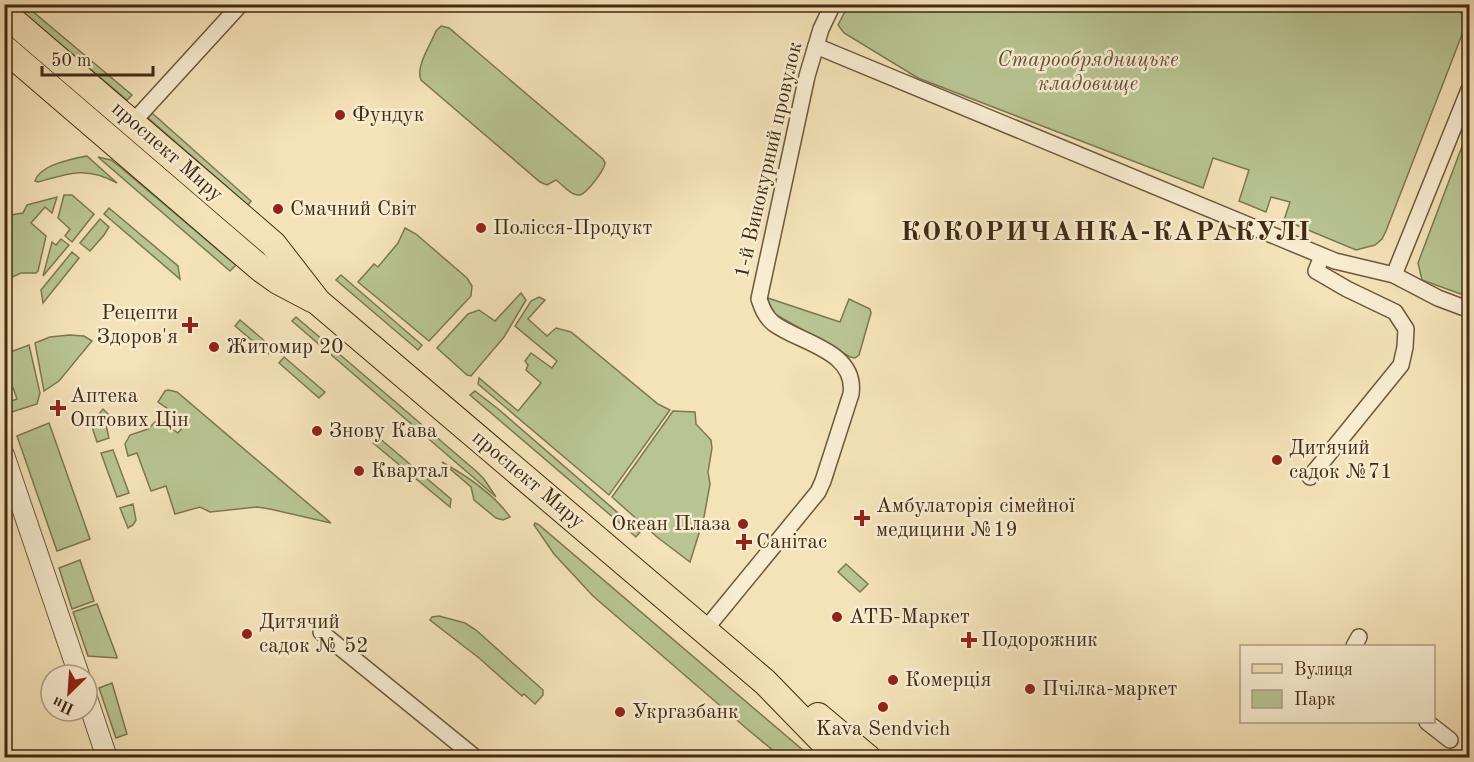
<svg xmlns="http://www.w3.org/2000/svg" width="1474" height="762" font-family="'Old Standard TT',serif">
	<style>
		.green { fill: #b8c492; stroke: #7d7752; stroke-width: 1.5 }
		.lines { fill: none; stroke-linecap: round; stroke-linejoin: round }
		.minor-casing { stroke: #6e583c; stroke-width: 18 }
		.tertiary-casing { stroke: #6e583c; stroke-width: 22 }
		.primary-casing { stroke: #422a13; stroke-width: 28 }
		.minor { stroke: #f8ecd1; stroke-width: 15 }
		.tertiary { stroke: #f8ecd1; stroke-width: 20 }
		.primary { stroke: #f4e2b8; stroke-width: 26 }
		.poi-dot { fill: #8f2418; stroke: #f8ecd1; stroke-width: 2 }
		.labels { text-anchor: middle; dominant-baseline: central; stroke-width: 5; stroke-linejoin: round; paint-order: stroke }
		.park-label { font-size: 21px; font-style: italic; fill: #605033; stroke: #f8ecd1 }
		.poi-label { font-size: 21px; fill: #422a13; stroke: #f8ecd1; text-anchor: start }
		.street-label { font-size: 21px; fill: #422a13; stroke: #f8ecd1 }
		.district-label { font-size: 27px; font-weight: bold; letter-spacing: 1.5px; fill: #422a13; stroke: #f8ecd1 }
	</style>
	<rect width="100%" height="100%" fill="#f4e2b8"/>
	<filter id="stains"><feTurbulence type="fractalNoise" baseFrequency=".00333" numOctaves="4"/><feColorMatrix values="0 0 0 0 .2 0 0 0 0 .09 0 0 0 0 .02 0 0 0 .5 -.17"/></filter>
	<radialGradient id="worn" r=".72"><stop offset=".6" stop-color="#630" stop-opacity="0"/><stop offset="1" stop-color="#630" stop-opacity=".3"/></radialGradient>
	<g class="green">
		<path d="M 849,4 L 1298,4 L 1313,11 L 1316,4 L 1461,4 L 1458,10 L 1468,19 L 1386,231 L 1382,239 L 1375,245 L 1356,250 L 1284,220 L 1290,202 L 1271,197 L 1266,212 L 1239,201 L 1249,170 L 1213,158 L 1203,188 L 918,78 L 844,33 L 838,25 Z"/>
		<path d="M 14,5 L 25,5 L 132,95 L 127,100 Z"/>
		<path d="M 441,26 L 449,28 L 603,159 L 605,163 C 605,169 586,195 579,195 C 571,196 562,184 556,180 L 547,185 L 540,182 L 421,80 C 415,67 431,44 436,31 Z"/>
		<path d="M 152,113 L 251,201 L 248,205 L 148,118 Z"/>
		<path d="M 1469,128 L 1470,297 L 1469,297 L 1422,280 L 1418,263 Z"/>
		<path d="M 87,156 L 117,183 C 87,166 69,173 38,182 L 35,181 C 40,165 71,159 87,156 Z"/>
		<path d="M 98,157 L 111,160 L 119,166 L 236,265 L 230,271 Z"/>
		<path d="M 64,195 L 72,195 L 94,214 L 72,242 L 65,236 L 70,229 L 58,218 Z"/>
		<path d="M 57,197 L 52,213 L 45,207 L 31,223 L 46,236 L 38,271 L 36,273 L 21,273 L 8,279 L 5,268 L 5,216 L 23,213 L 27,205 Z"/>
		<path d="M 109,208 L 178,266 L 180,279 L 104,214 Z"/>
		<path d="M 100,219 L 109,227 L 104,235 L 90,251 L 80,243 Z"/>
		<path d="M 405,228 L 416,234 L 467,278 L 472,286 L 471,296 L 429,341 L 358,282 L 374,264 L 378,267 L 398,243 Z"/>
		<path d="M 61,239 L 69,245 L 43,276 L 52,242 L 56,245 Z"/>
		<path d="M 72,252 L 79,258 L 43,303 L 41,290 Z"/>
		<path d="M 341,275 L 422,345 L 418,350 L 336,280 Z"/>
		<path d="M 521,293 L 526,300 L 504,337 L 471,376 L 467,375 L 437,348 L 468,314 L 479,310 L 495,321 Z"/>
		<path d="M 539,297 L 545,300 L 528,319 L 547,336 L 556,328 L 571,332 L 658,404 L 670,410 L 609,495 L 478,384 L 479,378 L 518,411 L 541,383 L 526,370 L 528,365 L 525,361 L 531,353 L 552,368 L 557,361 L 515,326 L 531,301 Z"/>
		<path d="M 768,298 L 840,322 L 849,299 L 870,309 L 871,313 L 859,355 L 855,358 L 850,357 L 773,313 L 769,306 Z"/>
		<path d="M 296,317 L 476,471 L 484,479 L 496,497 L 292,321 Z"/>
		<path d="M 240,320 L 273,348 L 268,354 L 235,326 Z"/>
		<path d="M 69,335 L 84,336 L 92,341 L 59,381 L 44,391 L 35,343 L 50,337 Z"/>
		<path d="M 29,345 L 40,393 L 37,404 L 12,412 L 7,409 L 5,403 L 17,399 L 13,388 L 5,390 L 5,354 Z"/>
		<path d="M 284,357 L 325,392 L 319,398 L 279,363 Z"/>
		<path d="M 168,390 L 177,392 L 331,523 L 270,509 L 257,507 L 210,512 L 200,507 L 175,514 L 166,486 L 151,491 L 137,453 L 128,456 L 125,444 L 130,435 L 148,429 L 158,419 L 178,433 L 187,422 L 158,402 L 165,391 Z"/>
		<path d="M 475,391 L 497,408 L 640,532 L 636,537 L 470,395 Z"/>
		<path d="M 103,409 L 109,415 L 105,421 L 109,438 L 97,442 L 91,424 Z"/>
		<path d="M 673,411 L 695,412 L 696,424 L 711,440 L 712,448 L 708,472 L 710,484 L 704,517 L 690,562 L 657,537 L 612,497 Z"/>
		<path d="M 49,423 L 90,539 L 57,551 L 17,436 Z"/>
		<path d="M 378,437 L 451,499 L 450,507 L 373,443 Z"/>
		<path d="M 113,450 L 129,493 L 117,497 L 101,453 Z"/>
		<path d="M 442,462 C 467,476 494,494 510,517 L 503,520 L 496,518 L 474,500 L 471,487 Z"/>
		<path d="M 133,504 L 136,520 L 133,525 L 128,528 L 120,508 Z"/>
		<path d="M 535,523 L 539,525 L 811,757 L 781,757 L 746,728 L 593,596 L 554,554 L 534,525 Z"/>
		<path d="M 80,560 L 94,601 L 72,609 L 59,568 Z"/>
		<path d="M 846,564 L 868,584 L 860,592 L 838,572 Z"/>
		<path d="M 97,604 L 117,657 L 117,658 L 88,656 L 73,612 Z"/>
		<path d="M 439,616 L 465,623 L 476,630 L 543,690 L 543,695 L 535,704 L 524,694 L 522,696 L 479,658 L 430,620 L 432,617 Z"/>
		<path d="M 112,683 L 127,734 L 116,738 L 99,688 Z"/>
	</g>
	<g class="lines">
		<defs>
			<g id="minor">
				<path d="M 816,46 L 1335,261 L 1394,275 L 1438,298 L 1470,310"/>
				<path d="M 133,122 L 241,4"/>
				<path d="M 1394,275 L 1470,87"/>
				<path d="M 1310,477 L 1401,365 L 1405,347 L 1406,329 L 1395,312 L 1347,289 L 1316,271 L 1322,256"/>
				<path d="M 704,631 L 818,492 L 823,481 L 851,394 C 857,350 799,343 773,323 C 765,316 762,308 759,299 L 807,76 L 821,29 L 833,4"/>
				<path d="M 321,632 L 476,758"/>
				<path d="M 1354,646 L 1359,637"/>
				<path d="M 1427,722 L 1450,740"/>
			</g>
			<g id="tertiary">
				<path d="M 4,455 L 79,675"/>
				<path d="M 87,698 L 107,758"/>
			</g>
			<g id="primary">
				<path d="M 4,13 L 273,244 L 318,302 L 765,682 L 839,758"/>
				<path d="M 4,48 L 260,268 L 278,281 L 312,299"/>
				<path d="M 818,716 L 868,758"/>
			</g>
		</defs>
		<use href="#minor" class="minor-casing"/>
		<use href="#tertiary" class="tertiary-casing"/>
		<use href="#primary" class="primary-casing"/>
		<use href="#minor" class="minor"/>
		<use href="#tertiary" class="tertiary"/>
		<use href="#primary" class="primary"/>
	</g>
	<g class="poi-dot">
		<circle cx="340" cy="115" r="6"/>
		<circle cx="278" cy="209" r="6"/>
		<circle cx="481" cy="228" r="6"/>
		<path d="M187 316h6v6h6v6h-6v6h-6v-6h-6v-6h6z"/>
		<circle cx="214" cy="347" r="6"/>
		<path d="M55 399h6v6h6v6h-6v6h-6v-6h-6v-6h6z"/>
		<circle cx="317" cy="431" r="6"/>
		<circle cx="1277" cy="460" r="6"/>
		<circle cx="359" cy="471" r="6"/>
		<path d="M859 509h6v6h6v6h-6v6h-6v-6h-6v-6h6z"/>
		<circle cx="743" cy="524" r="6"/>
		<path d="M741 533h6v6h6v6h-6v6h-6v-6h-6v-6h6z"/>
		<circle cx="837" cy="617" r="6"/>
		<circle cx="247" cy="634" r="6"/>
		<path d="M966 631h6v6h6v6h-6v6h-6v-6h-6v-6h6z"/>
		<circle cx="893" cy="680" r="6"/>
		<circle cx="1030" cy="689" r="6"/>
		<circle cx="883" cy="707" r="6"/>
		<circle cx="620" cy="712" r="6"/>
	</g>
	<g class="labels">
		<g class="park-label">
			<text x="1088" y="60">Старообрядницьке<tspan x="1088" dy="24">кладовище</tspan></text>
		</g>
		<g class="poi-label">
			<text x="352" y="115">Фундук</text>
			<text x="290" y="209">Смачний Світ</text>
			<text x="493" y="228">Полісся-Продукт</text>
			<text x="178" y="313" text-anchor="end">Рецепти<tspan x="178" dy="24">Здоров'я</tspan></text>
			<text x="226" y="347">Житомир 20</text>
			<text x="70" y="396">Аптека<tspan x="70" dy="24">Оптових Цін</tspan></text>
			<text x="329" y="431">Знову Кава</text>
			<text x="1289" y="448">Дитячий<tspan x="1289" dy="24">садок №71</tspan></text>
			<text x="371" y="471">Квартал</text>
			<text x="876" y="506">Амбулаторія сімейної<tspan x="876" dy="24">медицини №19</tspan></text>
			<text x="731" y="524" text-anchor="end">Океан Плаза</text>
			<text x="756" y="542">Санітас</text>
			<text x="849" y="617">АТБ-Маркет</text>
			<text x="259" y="622">Дитячий<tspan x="259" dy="24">садок № 52</tspan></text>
			<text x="981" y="640">Подорожник</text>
			<text x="905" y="680">Комерція</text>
			<text x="1042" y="689">Пчілка-маркет</text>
			<text x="632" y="712">Укргазбанк</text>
			<text x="883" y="729" text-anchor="middle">Kava Sendvich</text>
		</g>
		<g class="street-label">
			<text transform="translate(167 152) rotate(41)">проспект Миру</text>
			<text transform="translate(769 160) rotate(-77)">1-й Винокурний провулок</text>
			<text transform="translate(528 480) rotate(40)">проспект Миру</text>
		</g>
		<g class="district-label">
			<text x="1106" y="232">КОКОРИЧАНКА-КАРАКУЛІ</text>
		</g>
	</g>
	<rect width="1474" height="762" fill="none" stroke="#f4e2b8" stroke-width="24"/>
	<rect x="6" y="6" width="1462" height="750" fill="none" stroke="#422a13" stroke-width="3"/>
	<rect x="12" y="12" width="1450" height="738" fill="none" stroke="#422a13" stroke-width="1.5"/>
	<rect x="1240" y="645" width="195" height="78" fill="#f8ecd1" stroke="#af9e85" stroke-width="1.5"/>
	<rect x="1252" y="664" width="30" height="9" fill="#f4e2b8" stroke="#af9e85" stroke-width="1.5"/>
	<text x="1294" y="675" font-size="18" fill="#422a13">Вулиця</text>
	<rect x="1252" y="690" width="30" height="18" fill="#b8c492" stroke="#af9e85" stroke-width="1.5"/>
	<text x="1294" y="705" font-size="18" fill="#422a13">Парк</text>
	<g transform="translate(69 693) rotate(205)"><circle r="28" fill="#f8ecd1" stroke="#af9e85" stroke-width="1.5"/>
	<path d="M0-4.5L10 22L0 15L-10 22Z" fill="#8f2418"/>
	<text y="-9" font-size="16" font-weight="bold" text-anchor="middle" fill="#422a13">Пн</text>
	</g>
	<path d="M42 66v9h111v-9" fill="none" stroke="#422a13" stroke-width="3"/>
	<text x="51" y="66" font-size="18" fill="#422a13" stroke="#f8ecd1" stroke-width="4.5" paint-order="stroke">50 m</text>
	<rect width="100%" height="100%" filter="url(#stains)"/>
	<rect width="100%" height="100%" fill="url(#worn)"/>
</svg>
